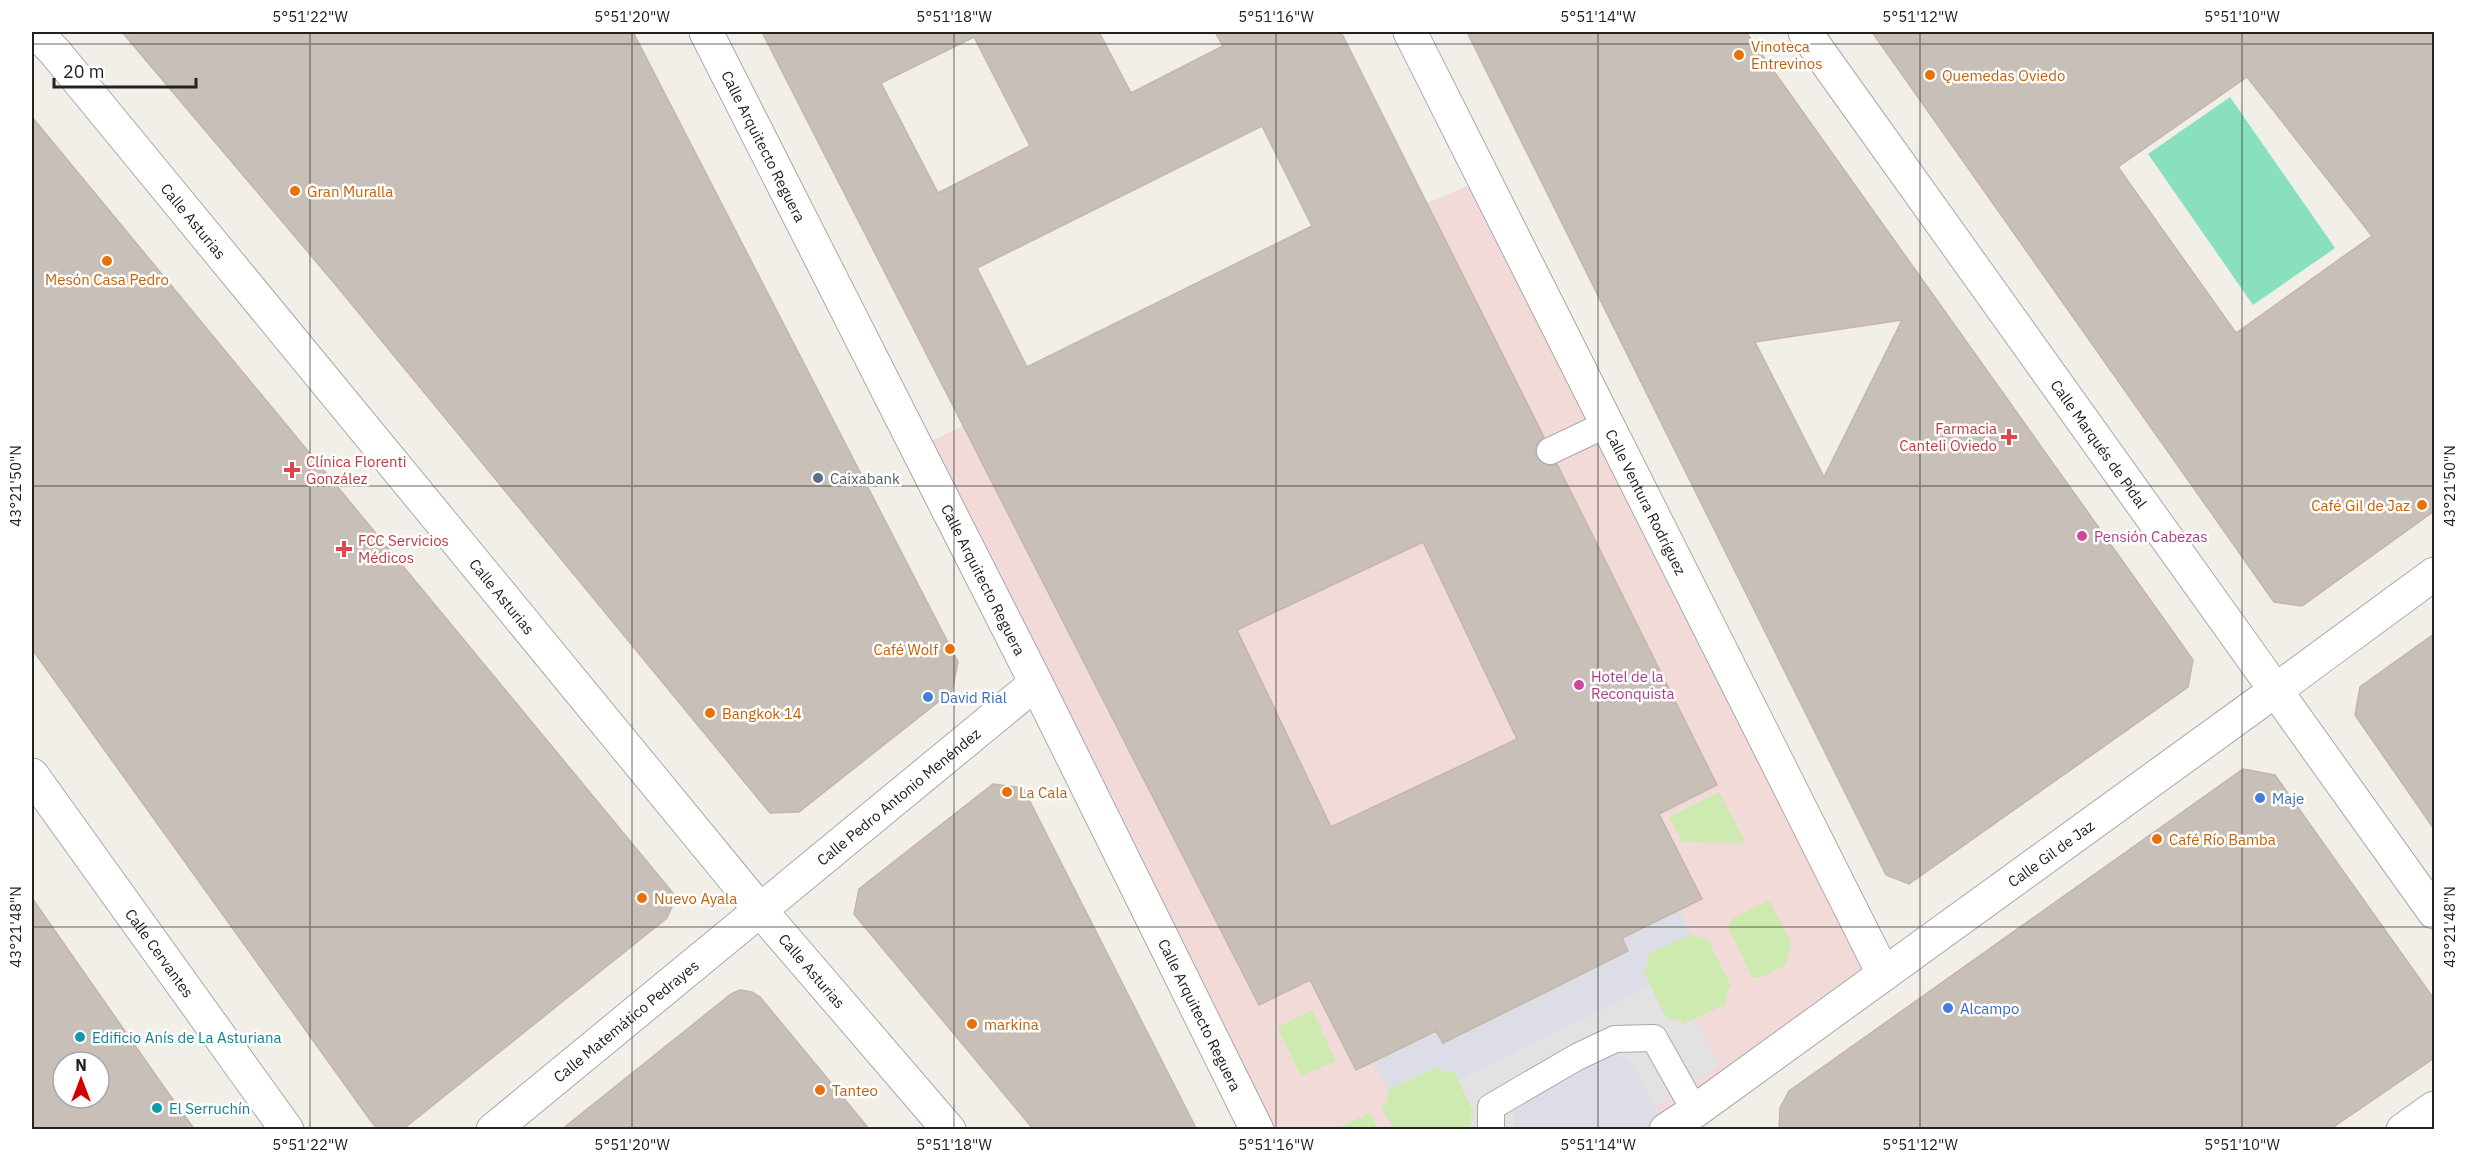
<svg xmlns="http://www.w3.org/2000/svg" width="2466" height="1161" font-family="'IBM Plex Sans',sans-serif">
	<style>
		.commercial { fill: #f2dad9 }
		.grass { fill: #cdebb0 }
		.pitch { fill: #88e0be }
		.parking { fill: #e2e2e2 }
		.plaza { fill: #dddde8 }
		.building { fill: #c7bfb8; stroke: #c4b6ab; stroke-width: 1.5; fill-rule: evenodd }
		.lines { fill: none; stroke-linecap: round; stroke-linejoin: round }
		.service-casing { stroke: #a9a9a9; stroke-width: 28 }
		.pedestrian-casing { stroke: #a9a9a9; stroke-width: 35 }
		.minor-casing { stroke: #a9a9a9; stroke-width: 35 }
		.service { stroke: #fff; stroke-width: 26 }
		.pedestrian { stroke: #fff; stroke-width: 33 }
		.minor { stroke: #fff; stroke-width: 33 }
		.ticks { fill: none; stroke: #222; stroke-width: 1.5; stroke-opacity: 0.45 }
		.food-dot { fill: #e8710a; stroke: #fff; stroke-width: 2 }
		.health-dot { fill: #e0444e; stroke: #fff; stroke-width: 2 }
		.service-dot { fill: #5c6f8a; stroke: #fff; stroke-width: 2 }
		.hotel-dot { fill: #d1479c; stroke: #fff; stroke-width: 2 }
		.shop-dot { fill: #3f7fe0; stroke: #fff; stroke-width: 2 }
		.culture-dot { fill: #0f9aa8; stroke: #fff; stroke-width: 2 }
		.labels { text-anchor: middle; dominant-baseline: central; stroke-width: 5; stroke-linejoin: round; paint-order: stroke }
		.food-label { font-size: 15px; fill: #c56008; stroke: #fff; text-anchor: start }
		.street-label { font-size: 15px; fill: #222; stroke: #fff }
		.health-label { font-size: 15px; fill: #be3a42; stroke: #fff; text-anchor: start }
		.service-label { font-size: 15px; fill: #4e5e75; stroke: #fff; text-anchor: start }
		.hotel-label { font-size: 15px; fill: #b23c85; stroke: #fff; text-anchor: start }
		.shop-label { font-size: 15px; fill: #366cbe; stroke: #fff; text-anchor: start }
		.culture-label { font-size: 15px; fill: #0d838f; stroke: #fff; text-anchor: start }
		.neatline { fill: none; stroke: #222; stroke-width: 2 }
		.ticks-label { font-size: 15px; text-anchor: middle; fill: #222 }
	</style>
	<rect width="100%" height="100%" fill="#f2efe9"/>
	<path class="commercial" d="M 1484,179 L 1883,973 L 1666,1129 L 1257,1129 L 917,448 L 1427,203 Z"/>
	<g class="grass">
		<path d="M 1719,792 L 1746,843 L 1682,842 L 1669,817 Z"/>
		<path d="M 1769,900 L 1791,942 L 1786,965 L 1761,978 L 1752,977 L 1728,927 L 1732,919 Z"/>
		<path d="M 1691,934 L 1697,937 L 1707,938 L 1731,986 L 1727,990 L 1726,1004 L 1683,1024 L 1679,1020 L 1666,1018 L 1643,971 L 1647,966 L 1648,954 Z"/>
		<path d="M 1312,1010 L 1336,1061 L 1301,1076 L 1277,1027 Z"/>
		<path d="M 1437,1066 L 1454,1072 L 1474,1113 L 1471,1116 L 1469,1129 L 1393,1129 L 1382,1108 L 1388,1100 L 1388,1090 Z"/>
		<path d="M 1370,1113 L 1378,1129 L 1333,1129 Z"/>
	</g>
	<path class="pitch" d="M 2230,97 L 2335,248 L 2253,305 L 2148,154 Z"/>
	<path class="parking" d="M 1650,985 L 1666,1018 L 1683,1024 L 1695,1018 L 1719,1065 L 1655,1107 L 1632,1063 L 1513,1126 L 1515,1129 L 1469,1129 L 1474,1112 L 1458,1080 Z"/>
	<g class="plaza">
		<path d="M 1680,909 L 1691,934 L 1648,954 L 1648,960 L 1643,971 L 1650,985 L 1458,1080 L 1454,1072 L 1444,1071 L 1437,1067 L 1388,1090 L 1373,1062 L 1436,1031 L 1443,1042 L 1548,991 L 1628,951 L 1622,938 Z"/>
		<path d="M 1612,1053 L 1632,1063 L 1666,1129 L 1515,1130 L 1513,1126 L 1516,1101 Z"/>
	</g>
	<g class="building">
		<path d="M 122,32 L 633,32 L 958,662 L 952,691 L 799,812 L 770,813 L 335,284 Z"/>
		<path d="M 762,32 L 1099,32 L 1131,93 L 1223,46 L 1215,32 L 1341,32 L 1544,437 L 1538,442 L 1535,449 L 1537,458 L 1548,466 L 1557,464 L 1717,785 L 1659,814 L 1702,899 L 1622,938 L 1628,951 L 1548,991 L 1443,1043 L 1436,1031 L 1356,1070 L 1310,980 L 1259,1005 ZM 974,37 L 1030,146 L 938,193 L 881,83 ZM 1262,126 L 1312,226 L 1027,367 L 977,268 ZM 1423,542 L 1517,739 L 1331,827 L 1237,630 Z"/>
		<path d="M 1467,32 L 1746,32 L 2193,660 L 2188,687 L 1909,884 L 1886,875 ZM 1902,320 L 1824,477 L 1755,342 Z"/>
		<path d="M 1872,32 L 2434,32 L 2434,511 L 2302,606 L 2274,602 ZM 2247,77 L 2372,236 L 2236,333 L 2118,167 Z"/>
		<path d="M 32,117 L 673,893 L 674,902 L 667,918 L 402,1130 L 380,1130 L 373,1124 L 32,649 Z"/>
		<path d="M 2434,634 L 2434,829 L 2355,715 L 2360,687 Z"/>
		<path d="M 2243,769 L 2275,775 L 2434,999 L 2434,1058 L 2329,1130 L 1779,1130 L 1780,1108 L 1789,1091 Z"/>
		<path d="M 993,784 L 1023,788 L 1197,1130 L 1034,1130 L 854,914 L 859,889 Z"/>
		<path d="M 32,898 L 164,1087 L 195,1130 L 32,1130 ZM 63,1062 L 99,1062 L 99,1098 L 63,1098 Z"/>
		<path d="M 740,990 L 752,992 L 760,997 L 870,1130 L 561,1130 L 731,994 Z"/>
	</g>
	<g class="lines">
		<defs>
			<g id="service">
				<path d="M 1550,451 L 1607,424"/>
				<path d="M 1491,1130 L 1491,1107 L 1577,1057 L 1615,1039 L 1654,1038 L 1695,1111"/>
			</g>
			<g id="pedestrian">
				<path d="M 2276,690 L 2434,574"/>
				<path id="s1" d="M 493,1130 L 1036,683"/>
				<path d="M 2403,1130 L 2434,1108"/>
			</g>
			<g id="minor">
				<path id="s2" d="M 36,32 L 55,52 L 760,910 L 949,1130"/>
				<path id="s3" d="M 706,32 L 1036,683 L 1257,1130"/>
				<path id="s4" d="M 1410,32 L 1883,973"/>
				<path id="s5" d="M 1805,32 L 2434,912"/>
				<path id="s6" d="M 32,775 L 287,1130"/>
				<path id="s7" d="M 1666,1130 L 1695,1111 L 2276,690"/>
			</g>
		</defs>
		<use href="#service" class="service-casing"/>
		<use href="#pedestrian" class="pedestrian-casing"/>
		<use href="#minor" class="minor-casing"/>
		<use href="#service" class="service"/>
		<use href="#pedestrian" class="pedestrian"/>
		<use href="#minor" class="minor"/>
	</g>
	<path class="ticks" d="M 310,32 L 310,1130M 632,32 L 632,1130M 954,32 L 954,1130M 1276,32 L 1276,1130M 1598,32 L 1598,1130M 1920,32 L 1920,1130M 2242,32 L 2242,1130M 32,44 L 2434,44M 32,486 L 2434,486M 32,927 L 2434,927"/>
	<g class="food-dot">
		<circle cx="1739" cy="55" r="6"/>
		<circle cx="1930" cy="75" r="6"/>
		<circle cx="295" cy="191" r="6"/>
		<circle cx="107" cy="261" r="6"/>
		<circle cx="2422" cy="505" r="6"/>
		<circle cx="950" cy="649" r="6"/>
		<circle cx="710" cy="713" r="6"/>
		<circle cx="1007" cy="792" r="6"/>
		<circle cx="2157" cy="839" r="6"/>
		<circle cx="642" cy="898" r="6"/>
		<circle cx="972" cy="1024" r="6"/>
		<circle cx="820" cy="1090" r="6"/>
	</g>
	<g class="health-dot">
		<path d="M2006 428h6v6h6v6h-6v6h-6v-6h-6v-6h6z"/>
		<path d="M289 461h6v6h6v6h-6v6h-6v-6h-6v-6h6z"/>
		<path d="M341 540h6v6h6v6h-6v6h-6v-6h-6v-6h6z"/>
	</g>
	<circle class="service-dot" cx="818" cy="478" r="6"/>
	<g class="hotel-dot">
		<circle cx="2082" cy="536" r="6"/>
		<circle cx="1579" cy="685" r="6"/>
	</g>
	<g class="shop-dot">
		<circle cx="928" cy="697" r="6"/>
		<circle cx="2260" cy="798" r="6"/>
		<circle cx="1948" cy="1008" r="6"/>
	</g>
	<g class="culture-dot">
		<circle cx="80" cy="1037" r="6"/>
		<circle cx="157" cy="1108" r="6"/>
	</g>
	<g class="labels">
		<g class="food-label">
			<text x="1751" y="46">Vinoteca<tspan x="1751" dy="17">Entrevinos</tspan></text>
			<text x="1942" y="75">Quemedas Oviedo</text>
			<text x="307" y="191">Gran Muralla</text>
			<text x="107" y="279" text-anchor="middle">Mesón Casa Pedro</text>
			<text x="2410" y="505" text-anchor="end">Café Gil de Jaz</text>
			<text x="938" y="649" text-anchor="end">Café Wolf</text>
			<text x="722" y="713">Bangkok 14</text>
			<text x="1019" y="792">La Cala</text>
			<text x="2169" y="839">Café Río Bamba</text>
			<text x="654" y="898">Nuevo Ayala</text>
			<text x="984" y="1024">markina</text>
			<text x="832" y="1090">Tanteo</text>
		</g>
		<g class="street-label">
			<text stroke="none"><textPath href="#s3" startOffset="128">Calle Arquitecto Reguera</textPath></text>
			<text stroke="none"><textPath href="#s2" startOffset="246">Calle Asturias</textPath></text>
			<text stroke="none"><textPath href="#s5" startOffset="506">Calle Marqués de Pidal</textPath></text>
			<text stroke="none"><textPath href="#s4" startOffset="526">Calle Ventura Rodríguez</textPath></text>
			<text stroke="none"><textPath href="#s3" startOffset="614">Calle Arquitecto Reguera</textPath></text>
			<text stroke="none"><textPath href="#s2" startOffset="732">Calle Asturias</textPath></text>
			<text stroke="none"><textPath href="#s1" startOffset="525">Calle Pedro Antonio Menéndez</textPath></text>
			<text stroke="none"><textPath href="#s7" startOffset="474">Calle Gil de Jaz</textPath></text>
			<text stroke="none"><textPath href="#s6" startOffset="219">Calle Cervantes</textPath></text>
			<text stroke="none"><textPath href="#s2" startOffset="1218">Calle Asturias</textPath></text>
			<text stroke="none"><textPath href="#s3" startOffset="1100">Calle Arquitecto Reguera</textPath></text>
			<text stroke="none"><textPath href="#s1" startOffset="172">Calle Matemático Pedrayes</textPath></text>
		</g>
		<g class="health-label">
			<text x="1997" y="428" text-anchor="end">Farmacia<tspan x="1997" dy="17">Canteli Oviedo</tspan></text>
			<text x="306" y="461">Clínica Florenti<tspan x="306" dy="17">González</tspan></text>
			<text x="358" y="540">FCC Servicios<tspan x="358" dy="17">Médicos</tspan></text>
		</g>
		<g class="service-label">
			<text x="830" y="478">Caixabank</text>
		</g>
		<g class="hotel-label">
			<text x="2094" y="536">Pensión Cabezas</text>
			<text x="1591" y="676">Hotel de la<tspan x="1591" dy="17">Reconquista</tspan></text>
		</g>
		<g class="shop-label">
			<text x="940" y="697">David Rial</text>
			<text x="2272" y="798">Maje</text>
			<text x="1960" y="1008">Alcampo</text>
		</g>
		<g class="culture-label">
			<text x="92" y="1037">Edificio Anís de La Asturiana</text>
			<text x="169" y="1108">El Serruchín</text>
		</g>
	</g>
	<rect width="2466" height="1161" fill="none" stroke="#ffffff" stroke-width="66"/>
	<g transform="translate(81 1080)"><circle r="28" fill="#ffffff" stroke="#a7a7a7" stroke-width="1.5"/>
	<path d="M0-4.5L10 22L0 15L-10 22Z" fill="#d40000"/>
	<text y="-9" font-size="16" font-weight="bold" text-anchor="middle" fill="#222222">N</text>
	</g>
	<path d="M54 78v9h142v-9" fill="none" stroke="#222222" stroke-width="3"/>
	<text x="63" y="78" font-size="18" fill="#222222" stroke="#ffffff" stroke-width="4.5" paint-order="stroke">20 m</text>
	<rect x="33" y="33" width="2400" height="1095" class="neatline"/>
	<g class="ticks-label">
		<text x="310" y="22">5°51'22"W</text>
		<text x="632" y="22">5°51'20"W</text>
		<text x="954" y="22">5°51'18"W</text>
		<text x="1276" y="22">5°51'16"W</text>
		<text x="1598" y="22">5°51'14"W</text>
		<text x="1920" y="22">5°51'12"W</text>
		<text x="2242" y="22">5°51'10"W</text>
		<text transform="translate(16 486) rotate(-90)" y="5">43°21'50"N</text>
		<text transform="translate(2450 486) rotate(-90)" y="5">43°21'50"N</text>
		<text transform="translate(16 927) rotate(-90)" y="5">43°21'48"N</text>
		<text transform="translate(2450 927) rotate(-90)" y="5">43°21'48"N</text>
		<text x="310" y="1150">5°51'22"W</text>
		<text x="632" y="1150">5°51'20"W</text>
		<text x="954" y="1150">5°51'18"W</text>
		<text x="1276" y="1150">5°51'16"W</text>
		<text x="1598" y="1150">5°51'14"W</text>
		<text x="1920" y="1150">5°51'12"W</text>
		<text x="2242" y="1150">5°51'10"W</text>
	</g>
</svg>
